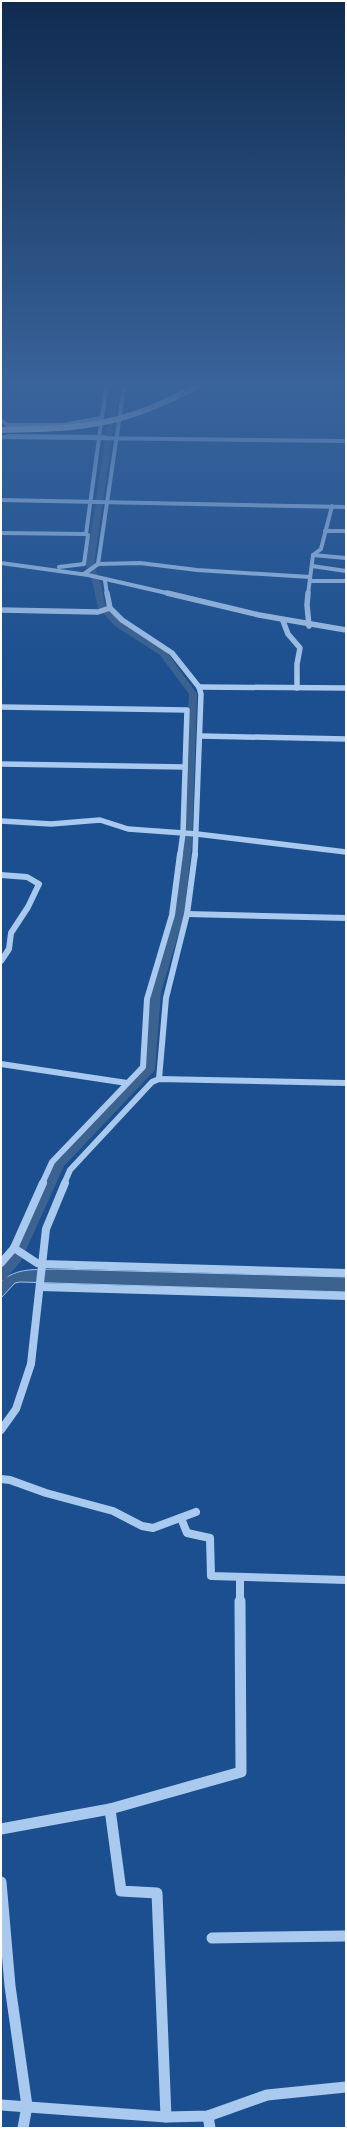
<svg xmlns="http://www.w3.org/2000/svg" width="347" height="2129" font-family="'Fira Sans',sans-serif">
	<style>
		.water { fill: #3c6290; stroke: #9cc4f0 }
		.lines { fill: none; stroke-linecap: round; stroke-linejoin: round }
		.stream { stroke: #9cc4f0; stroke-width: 2 }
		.canal { fill: #3c6290; fill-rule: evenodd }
		.minor-far4 { stroke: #a9c9ee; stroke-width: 4 }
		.minor-far3 { stroke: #a9c9ee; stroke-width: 5.5 }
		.minor-far2 { stroke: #a9c9ee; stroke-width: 6 }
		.minor-far1 { stroke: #a9c9ee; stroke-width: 8 }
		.minor { stroke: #a9c9ee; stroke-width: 11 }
		.major { stroke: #f0f6ff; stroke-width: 6 }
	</style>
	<rect width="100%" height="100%" fill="#1b4f8f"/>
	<path class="water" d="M 56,1269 L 346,1277 L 346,1292 L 20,1282 L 15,1283 L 1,1298 L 1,1282 C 16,1267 37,1270 56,1269 Z"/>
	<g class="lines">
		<path class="stream" d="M 7,435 L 109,436"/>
		<path class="canal" d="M 113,387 L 119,387 L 94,565 L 101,584 L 105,605 L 121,622 L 166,651 L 197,694 L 192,844 L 184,915 L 161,992 L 155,1070 L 64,1166 L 21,1261 L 5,1280 L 1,1281 L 1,1267 L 12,1254 L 55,1160 L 144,1069 L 151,992 L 174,915 L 182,844 L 189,694 L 160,655 L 115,626 L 98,608 L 93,584 L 86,565 Z"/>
		<g class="minor-far4">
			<path d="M 1,420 L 7,425 L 63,425 L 101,418"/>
			<path d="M 1,437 L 346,441"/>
			<path d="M 1,500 L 346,507"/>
			<path d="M 325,531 L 346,531"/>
			<path d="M 1,533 L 86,534"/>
			<path d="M 313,555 L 346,558"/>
			<path d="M 1,563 L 88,575 L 171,594"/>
			<path d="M 98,564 L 140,563 L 197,570 L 310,577"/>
			<path d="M 312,566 L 346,571"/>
			<path d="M 59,567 L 84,564 L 88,535 L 86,534 L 106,387"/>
			<path d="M 84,574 L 98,564 L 124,387"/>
			<path d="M 105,581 L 107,594"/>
			<path d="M 310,581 L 346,581"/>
			<path d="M 308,594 L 313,555 L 321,549 L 332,506"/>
		</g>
		<g class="minor-far3">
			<path d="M 107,593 L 110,608 L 122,620 L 172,653 L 199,687 L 201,694 L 195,855"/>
			<path d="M 167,593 L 259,615 L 346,630"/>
			<path d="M 308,593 L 307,605 L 309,626"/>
			<path d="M 1,610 L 98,612 L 110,608"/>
			<path d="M 283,621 L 288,634 L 300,648 L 297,664 L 297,688"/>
			<path d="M 199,687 L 346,688"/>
			<path d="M 1,707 L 187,710 L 183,833 L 180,855"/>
			<path d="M 201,736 L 346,739"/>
			<path d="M 1,764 L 185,767"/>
			<path d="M 1,821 L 51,824 L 100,820 L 128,829 L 197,834 L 346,852"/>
		</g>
		<g class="minor-far2">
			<path d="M 1,875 L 27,877 L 39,884 L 28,907 L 11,933 L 9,949 L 1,961"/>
			<path d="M 187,914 L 346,918"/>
			<path d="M 1,1064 L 127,1083"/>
			<path d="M 159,1079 L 166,998 L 187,914 L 195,854"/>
			<path d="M 42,1184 L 52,1162 L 143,1067 L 147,999 L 172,915 L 180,854"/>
			<path d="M 64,1184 L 70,1170 L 152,1082 L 159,1079 L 346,1083"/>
		</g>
		<g class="minor-far1">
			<path d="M 14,1248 L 37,1263 L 43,1264 L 346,1273"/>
			<path d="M 1,1263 L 14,1248 L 43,1183"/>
			<path d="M 40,1287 L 346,1296"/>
			<path d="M 1,1430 L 16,1409 L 31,1364 L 46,1229 L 65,1183"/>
			<path d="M 1,1479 L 10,1480 L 46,1493 L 113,1511 L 142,1526 L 153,1528 L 196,1512"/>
			<path d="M 181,1518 L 187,1533 L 210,1538 L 211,1576 L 346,1580"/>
			<path d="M 240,1577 L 240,1602"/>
		</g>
		<g class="minor">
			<path d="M 110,1809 L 121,1891 L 157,1893 L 166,2117"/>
			<path d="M 1,1829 L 110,1809 L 241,1772 L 240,1601"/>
			<path d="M 1,1882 L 10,1986 L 27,2106 L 23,2128"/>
			<path d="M 212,1938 L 346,1936"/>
			<path d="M 1,2105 L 166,2117 L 208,2116 L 267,2095 L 346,2087"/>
			<path d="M 208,2116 L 210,2128"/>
		</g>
		<path class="major" d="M 1,430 C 44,429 90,429 131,415 C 154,408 175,397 196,387"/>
	</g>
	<linearGradient id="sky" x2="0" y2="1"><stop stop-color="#0f2b4f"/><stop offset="0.56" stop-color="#39639b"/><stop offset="1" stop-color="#39639b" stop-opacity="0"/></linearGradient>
	<rect width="347" height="686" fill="url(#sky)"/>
	<rect width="347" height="2129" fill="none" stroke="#ffffff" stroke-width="4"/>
</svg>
